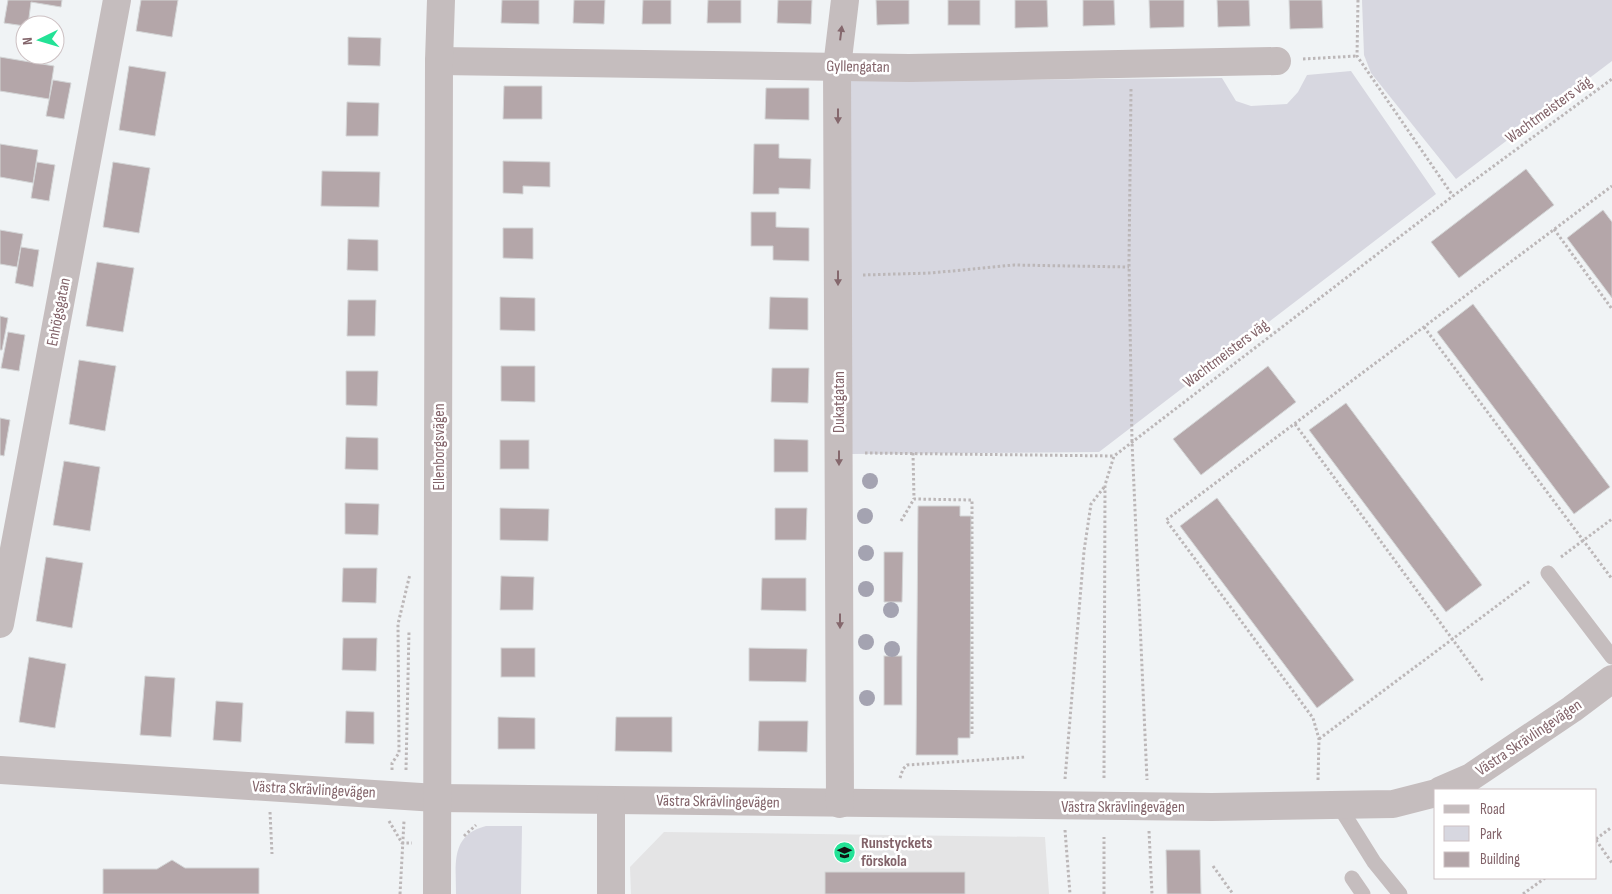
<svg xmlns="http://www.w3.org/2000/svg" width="1612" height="894" font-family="'Sofia Sans Condensed',sans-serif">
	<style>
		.built { fill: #e4e4e5 }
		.green { fill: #d7d7e0 }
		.building { fill: #b4a6a9; stroke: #d3d5d6 }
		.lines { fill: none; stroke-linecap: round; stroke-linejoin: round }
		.path { stroke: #bcb7b8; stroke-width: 3; stroke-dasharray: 2.5 2.5; stroke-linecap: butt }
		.service { stroke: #c5bdbe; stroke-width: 15 }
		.minor { stroke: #c5bdbe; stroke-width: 28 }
		.tertiary { stroke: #c5bdbe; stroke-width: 28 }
		.tree { fill: #a4a3b1 }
		.oneway { fill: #85686d }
		.labels { text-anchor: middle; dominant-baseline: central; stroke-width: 5; stroke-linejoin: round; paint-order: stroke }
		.street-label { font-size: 16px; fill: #826369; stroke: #fff }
		.poi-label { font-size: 16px; font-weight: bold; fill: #826369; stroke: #fff; text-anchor: start }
	</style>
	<rect width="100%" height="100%" fill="#f0f3f5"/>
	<path class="built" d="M 664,832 L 1045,837 L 1049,894 L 631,894 L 630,867 Z"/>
	<g class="green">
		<path d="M 1362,0 L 1612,0 L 1612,61 L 1456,179 L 1371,73 L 1364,55 Z"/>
		<path d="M 1351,71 L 1436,194 L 1099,452 L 851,454 L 849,81 L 1222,78 L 1236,101 L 1251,106 L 1287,104 L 1298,92 L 1307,75 Z"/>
		<path d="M 486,826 L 522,826 L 521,894 L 456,894 C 456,864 450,835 486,826 Z"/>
	</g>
	<g class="building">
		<path d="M 8,0 L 62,0 L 61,7 L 31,2 L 28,25 L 25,26 L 4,23 Z"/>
		<path d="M 141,0 L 178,0 L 172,37 L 136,31 Z"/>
		<path d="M 502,0 L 539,0 L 539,24 L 501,23 Z"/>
		<path d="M 574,0 L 605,0 L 604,24 L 573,23 Z"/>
		<path d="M 643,0 L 671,0 L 671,24 L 642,24 Z"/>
		<path d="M 708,0 L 741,0 L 741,23 L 707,23 Z"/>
		<path d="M 778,0 L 812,0 L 811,24 L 777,23 Z"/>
		<path d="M 876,0 L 909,0 L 909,24 L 877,25 Z"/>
		<rect x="948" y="0" width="32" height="25"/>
		<path d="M 1015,0 L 1047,0 L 1048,27 L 1015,28 Z"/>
		<path d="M 1083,0 L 1114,0 L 1115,25 L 1083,26 Z"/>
		<path d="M 1149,0 L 1184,0 L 1184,27 L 1150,28 Z"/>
		<path d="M 1217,0 L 1249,0 L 1250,26 L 1218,27 Z"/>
		<path d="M 1289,0 L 1322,0 L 1323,28 L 1290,29 Z"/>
		<path d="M 348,37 L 381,38 L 380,66 L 348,65 Z"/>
		<path d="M 0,57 L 54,66 L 49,99 L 0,91 Z"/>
		<path d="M 129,66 L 166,72 L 155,136 L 119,130 Z"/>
		<path d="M 53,80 L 71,83 L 64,119 L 46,116 Z"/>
		<path d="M 504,86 L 542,86 L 542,119 L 503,119 Z"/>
		<path d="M 766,88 L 809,88 L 809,120 L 765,119 Z"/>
		<path d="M 347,102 L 379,103 L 378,136 L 346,136 Z"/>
		<path d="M 0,144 L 38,150 L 33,183 L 0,177 Z"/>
		<path d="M 754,144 L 779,144 L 779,158 L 811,159 L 810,189 L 779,188 L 779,194 L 753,194 Z"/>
		<path d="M 503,161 L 550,162 L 550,187 L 523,186 L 523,194 L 503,193 Z"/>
		<path d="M 37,162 L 55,165 L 49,201 L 31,198 Z"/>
		<path d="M 113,162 L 150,168 L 139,233 L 103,227 Z"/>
		<path d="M 1526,169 L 1554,205 L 1459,278 L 1431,242 Z"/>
		<path d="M 322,171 L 380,172 L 379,207 L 321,206 Z"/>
		<path d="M 1603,210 L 1612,222 L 1612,298 L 1567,238 Z"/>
		<path d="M 751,212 L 776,212 L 776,227 L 809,228 L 809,261 L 773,260 L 773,246 L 751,246 Z"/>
		<path d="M 503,228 L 533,228 L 533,259 L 503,258 Z"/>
		<path d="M 0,230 L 23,234 L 17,267 L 0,264 Z"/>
		<path d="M 348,239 L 378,240 L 378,271 L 347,270 Z"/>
		<path d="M 21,247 L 39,250 L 33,287 L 15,283 Z"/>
		<path d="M 97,262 L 134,268 L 123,332 L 86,326 Z"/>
		<path d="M 500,297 L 535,298 L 535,331 L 500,330 Z"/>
		<path d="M 770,297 L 808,298 L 808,330 L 769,329 Z"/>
		<path d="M 348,300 L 376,300 L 375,336 L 347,336 Z"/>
		<path d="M 1473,304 L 1610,487 L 1574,514 L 1437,332 Z"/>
		<path d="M 0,316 L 8,318 L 2,350 L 0,350 Z"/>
		<path d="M 8,332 L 25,335 L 19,371 L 1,368 Z"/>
		<path d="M 79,360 L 116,366 L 105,431 L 69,424 Z"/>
		<path d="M 501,366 L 535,366 L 535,402 L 501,401 Z"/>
		<path d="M 1268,366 L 1296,402 L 1201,475 L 1173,439 Z"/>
		<path d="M 772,368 L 809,368 L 808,403 L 771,402 Z"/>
		<path d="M 346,371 L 378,371 L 377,406 L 346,405 Z"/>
		<path d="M 1346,403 L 1482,585 L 1446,612 L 1309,430 Z"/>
		<path d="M 0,418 L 10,420 L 4,456 L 0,455 Z"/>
		<path d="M 346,437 L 378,438 L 378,470 L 345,469 Z"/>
		<path d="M 774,439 L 808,440 L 808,472 L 774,472 Z"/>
		<rect x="500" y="440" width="29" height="29"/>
		<path d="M 64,461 L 100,467 L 90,531 L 53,525 Z"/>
		<path d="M 1217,498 L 1354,680 L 1317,708 L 1180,526 Z"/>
		<path d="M 345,503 L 379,504 L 378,535 L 345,534 Z"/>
		<path d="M 918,506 L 960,506 L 960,516 L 971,516 L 970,738 L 958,738 L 958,755 L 916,755 Z"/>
		<path d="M 500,508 L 549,509 L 548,541 L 500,540 Z"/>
		<path d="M 775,508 L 807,508 L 806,540 L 775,540 Z"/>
		<path d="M 884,552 L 903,552 L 902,602 L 884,602 Z"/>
		<path d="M 46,557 L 83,563 L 72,628 L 36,621 Z"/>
		<path d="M 343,568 L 377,568 L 376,603 L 342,602 Z"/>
		<path d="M 501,576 L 534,577 L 533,610 L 500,610 Z"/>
		<path d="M 762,578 L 806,578 L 806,611 L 761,610 Z"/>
		<path d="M 343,638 L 377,638 L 376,671 L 342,670 Z"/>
		<rect x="501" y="648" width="34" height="29"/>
		<path d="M 749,648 L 807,649 L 806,682 L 749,681 Z"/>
		<rect x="884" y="656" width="18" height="49"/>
		<path d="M 29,657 L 66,664 L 55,728 L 19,722 Z"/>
		<path d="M 145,676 L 175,678 L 171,737 L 140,735 Z"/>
		<path d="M 216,701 L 243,703 L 241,742 L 213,740 Z"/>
		<path d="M 346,711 L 374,712 L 374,744 L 345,743 Z"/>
		<path d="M 498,717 L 535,718 L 535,749 L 498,749 Z"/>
		<path d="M 616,717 L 672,717 L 672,752 L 615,751 Z"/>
		<path d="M 759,721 L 808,721 L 807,752 L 758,751 Z"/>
		<path d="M 1166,850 L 1200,850 L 1201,894 L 1167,894 Z"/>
		<path d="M 172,860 L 185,868 L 259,868 L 259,894 L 103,894 L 103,869 L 157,869 Z"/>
		<rect x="825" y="872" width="140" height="22"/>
	</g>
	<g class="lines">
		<g class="path">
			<path d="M 1358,0 L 1357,56 L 1453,196"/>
			<path d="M 1303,59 L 1357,56"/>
			<path d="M 1131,89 L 1129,262 L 1132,442 L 1147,780"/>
			<path d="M 1554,229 L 1612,309"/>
			<path d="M 863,275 L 931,273 L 1014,265 L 1129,267"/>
			<path d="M 1424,327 L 1612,579"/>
			<path d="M 1295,424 L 1483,681"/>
			<path d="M 865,453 L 1114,456"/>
			<path d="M 913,453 L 914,499"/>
			<path d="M 901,521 L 914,499 L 972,500 L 972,734"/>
			<path d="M 1561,557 L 1612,519"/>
			<path d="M 1319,739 L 1530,581"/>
			<path d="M 392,770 L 392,763 L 399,753 L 398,624 L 410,574"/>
			<path d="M 406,770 L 409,631"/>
			<path d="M 900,778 L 903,769 L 907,765 L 1026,757"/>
			<path d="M 1104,778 L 1105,485 L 1114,456 L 1453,196 L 1612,79"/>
			<path d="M 1065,779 L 1084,551 L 1091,504 L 1105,486"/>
			<path d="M 1318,780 L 1319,739 L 1313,718 L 1166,520 L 1612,186"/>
			<path d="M 270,812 L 272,854"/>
			<path d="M 389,821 L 402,843 L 412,843"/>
			<path d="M 1065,830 L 1070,894"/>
			<path d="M 1149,831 L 1152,894"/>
			<path d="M 464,836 L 476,825"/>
			<path d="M 1596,839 L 1612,827"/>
			<path d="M 1596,840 L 1612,863"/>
			<path d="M 1213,866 L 1233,894"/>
			<path d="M 400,894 L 404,821"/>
			<path d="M 1104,894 L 1104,837"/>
			<path d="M 1523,894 L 1545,878"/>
		</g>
		<g class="service">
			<path d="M 1548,573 L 1612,657"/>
			<path d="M 1339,806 L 1374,862 L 1400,894"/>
			<path d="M 1352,878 L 1363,894"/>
		</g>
		<g class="minor">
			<path d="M 439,61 L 909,68 L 1277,61"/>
			<path d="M 0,624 L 117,0"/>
			<path d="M 1441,790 L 1471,777 L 1572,709 L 1612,679"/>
			<path d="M 436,798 L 1212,807 L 1393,804 L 1436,793"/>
			<path d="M 840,804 L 837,67 L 845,0"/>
			<path d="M 611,894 L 611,800"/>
		</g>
		<g class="tertiary">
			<path d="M 0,770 L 436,798"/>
			<path d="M 437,894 L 439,61 L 441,0"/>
		</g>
	</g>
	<g class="tree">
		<circle cx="870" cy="481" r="8"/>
		<circle cx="865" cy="516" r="8"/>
		<circle cx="866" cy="553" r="8"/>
		<circle cx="866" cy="589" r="8"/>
		<circle cx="891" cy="610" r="8"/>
		<circle cx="866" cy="642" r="8"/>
		<circle cx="892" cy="649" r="8"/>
		<circle cx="867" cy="698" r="8"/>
	</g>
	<defs><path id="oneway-solid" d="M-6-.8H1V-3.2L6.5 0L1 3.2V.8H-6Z" transform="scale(1.25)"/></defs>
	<g class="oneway">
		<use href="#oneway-solid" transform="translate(841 33) rotate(-83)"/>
		<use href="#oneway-solid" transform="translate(838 116) rotate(90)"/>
		<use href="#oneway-solid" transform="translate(838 278) rotate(90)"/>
		<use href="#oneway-solid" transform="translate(839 458) rotate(90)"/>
		<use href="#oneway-solid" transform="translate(840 621) rotate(90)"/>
	</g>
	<defs>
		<symbol id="school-disc" viewBox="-11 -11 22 22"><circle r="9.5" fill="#23e296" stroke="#fff"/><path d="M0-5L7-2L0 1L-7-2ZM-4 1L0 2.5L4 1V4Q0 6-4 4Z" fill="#111"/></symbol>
	</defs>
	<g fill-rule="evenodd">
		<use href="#school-disc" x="832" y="840" width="25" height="25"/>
	</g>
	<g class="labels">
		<g class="street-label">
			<text transform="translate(858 67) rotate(1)">Gyllengatan</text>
			<text transform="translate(1549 110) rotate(-36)">Wachtmeisters väg</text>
			<text transform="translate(59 312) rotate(-79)">Enhögsgatan</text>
			<text transform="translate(1226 354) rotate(-37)">Wachtmeisters väg</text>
			<text transform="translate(839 402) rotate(-90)">Dukatgatan</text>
			<text transform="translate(439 447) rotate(-90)">Ellenborgsvägen</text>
			<text transform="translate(1529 738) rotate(-34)">Västra Skrävlingevägen</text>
			<text transform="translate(314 790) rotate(3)">Västra Skrävlingevägen</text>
			<text transform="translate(718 802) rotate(1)">Västra Skrävlingevägen</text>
			<text x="1123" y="807">Västra Skrävlingevägen</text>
		</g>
		<g class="poi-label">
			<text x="861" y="843">Runstyckets<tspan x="861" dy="18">förskola</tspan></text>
		</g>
	</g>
	<rect x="1434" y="789" width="162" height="90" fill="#ffffff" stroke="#cdc1c3"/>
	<rect x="1444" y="805" width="25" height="8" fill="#c5bdbe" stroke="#cdc1c3"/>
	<text x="1480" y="814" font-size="15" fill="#826369">Road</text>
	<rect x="1444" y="826" width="25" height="15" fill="#d7d7e0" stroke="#cdc1c3"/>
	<text x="1480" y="839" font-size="15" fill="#826369">Park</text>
	<rect x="1444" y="852" width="25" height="15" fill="#b4a6a9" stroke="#cdc1c3"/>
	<text x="1480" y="864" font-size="15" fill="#826369">Building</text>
	<g transform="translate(40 40) rotate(265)"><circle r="24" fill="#ffffff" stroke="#cdc1c3"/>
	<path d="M0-4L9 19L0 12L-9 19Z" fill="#23e296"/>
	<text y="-8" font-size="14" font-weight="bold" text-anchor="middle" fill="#826369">N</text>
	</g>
</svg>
